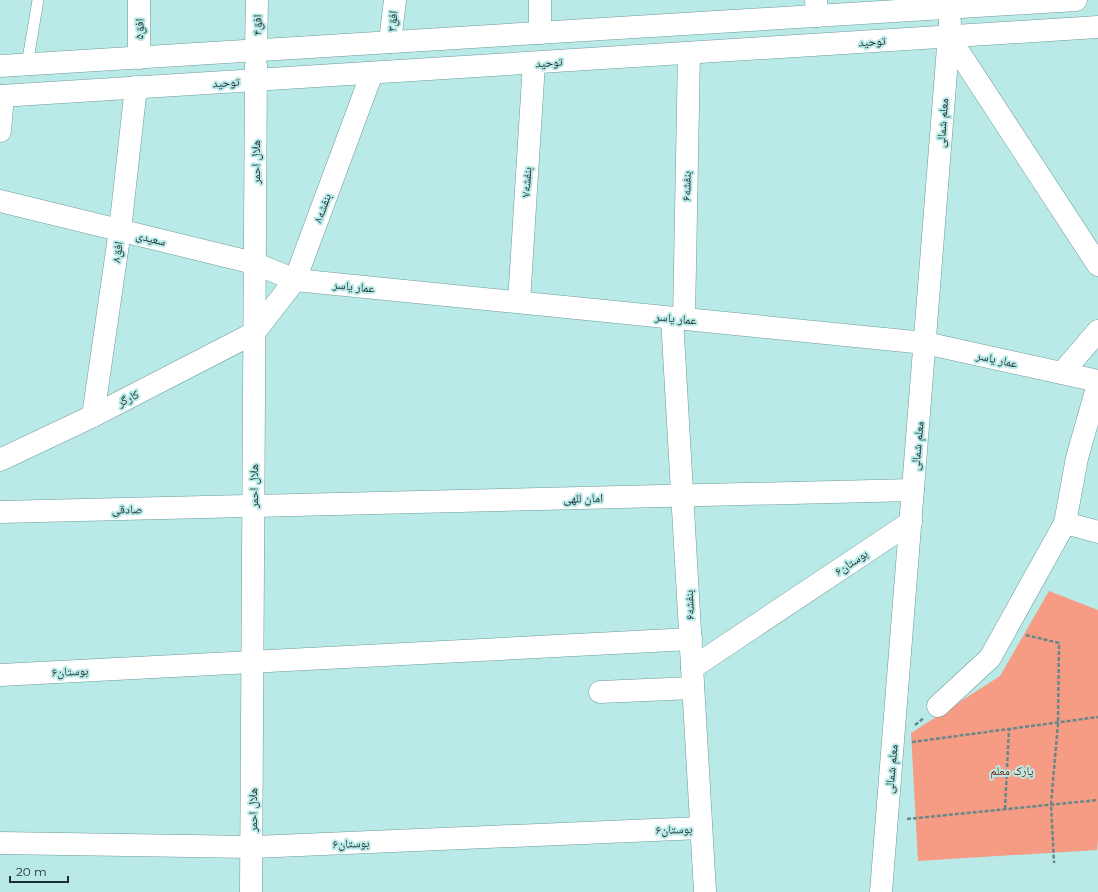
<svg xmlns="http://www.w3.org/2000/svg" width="1098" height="892" font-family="Montserrat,'Noto Naskh Arabic',sans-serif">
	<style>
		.green { fill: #f69c85 }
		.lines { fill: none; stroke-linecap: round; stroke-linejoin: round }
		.lane-casing { stroke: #6c9b9a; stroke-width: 12 }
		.street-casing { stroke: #6c9b9a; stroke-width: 23 }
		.secondary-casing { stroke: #6c9b9a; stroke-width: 23 }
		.path { stroke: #678888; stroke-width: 2.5; stroke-dasharray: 4 2; stroke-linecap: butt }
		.lane { stroke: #fff; stroke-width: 11 }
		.street { stroke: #fff; stroke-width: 22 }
		.secondary { stroke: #fff; stroke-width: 22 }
		.labels { text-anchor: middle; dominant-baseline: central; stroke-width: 4; stroke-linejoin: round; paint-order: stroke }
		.street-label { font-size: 12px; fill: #1d3030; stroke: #b9eae8 }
		.park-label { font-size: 12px; fill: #782915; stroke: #b9eae8 }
	</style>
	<rect width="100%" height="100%" fill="#b9eae8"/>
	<path class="green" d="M 1049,591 L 1098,610 L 1098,840 L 1097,850 L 918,861 L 911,733 L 1000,676 Z"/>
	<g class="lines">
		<defs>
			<path id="lane" d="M 27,65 L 38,0"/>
			<g id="street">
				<path d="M 816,0 L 817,16"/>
				<path d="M 540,33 L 540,0"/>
				<path d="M 949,37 L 1098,265"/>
				<path d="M 390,42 L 395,0"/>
				<path d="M 256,50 L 257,0"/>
				<path d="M 139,58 L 139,0"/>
				<path d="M 0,131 L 3,96"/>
				<path d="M 0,201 L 254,263"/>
				<path d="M 519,302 L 534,63"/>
				<path d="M 672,318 L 705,892"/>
				<path d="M 684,319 L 689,53"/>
				<path d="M 1062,373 L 1098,331"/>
				<path d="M 93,416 L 120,230 L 136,87"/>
				<path d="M 0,460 L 93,416 L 254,333 L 295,280 L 372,73"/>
				<path d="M 0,512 L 913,490"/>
				<path d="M 1065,523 L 1098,532"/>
				<path d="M 692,668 L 911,522"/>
				<path d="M 0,675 L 691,639"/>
				<path d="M 600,692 L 693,688"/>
				<path d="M 938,706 L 990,658 L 1065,523 L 1077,458 L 1098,384"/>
				<path d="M 0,843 L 252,847 L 701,828"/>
			</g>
			<g id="secondary">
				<path d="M 0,66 L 1076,0"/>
				<path d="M 0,96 L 1098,27"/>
				<path d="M 254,263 L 295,280 L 925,343 L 1098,381"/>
				<path d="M 251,892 L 256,66"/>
				<path d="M 881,892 L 950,22"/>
			</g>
		</defs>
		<use href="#lane" class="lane-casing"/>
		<use href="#street" class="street-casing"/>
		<use href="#secondary" class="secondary-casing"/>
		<g class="path">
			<path d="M 1026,635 L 1059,643 L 1058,723 L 1051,804 L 1054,863"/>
			<path d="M 915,725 L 924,718"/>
			<path d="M 912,742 L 1098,717"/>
			<path d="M 1005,809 L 1009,729"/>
			<path d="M 907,819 L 1098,800"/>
		</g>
		<use href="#lane" class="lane"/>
		<use href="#street" class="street"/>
		<use href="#secondary" class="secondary"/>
	</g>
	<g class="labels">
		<g class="street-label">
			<text transform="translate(392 21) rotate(-84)">افق۳</text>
			<text transform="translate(257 25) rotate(-89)">افق۴</text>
			<text transform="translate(139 29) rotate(-89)">افق۵</text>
			<text transform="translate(872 41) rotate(-4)">توحید</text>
			<text transform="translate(549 62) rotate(-4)">توحید</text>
			<text transform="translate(226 82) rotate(-4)">توحید</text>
			<text transform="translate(942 123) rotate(-86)">معلم شمالی</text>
			<text transform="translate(255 162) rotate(-90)">هلال احمر</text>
			<text transform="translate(526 182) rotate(-86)">بنفشه۷</text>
			<text transform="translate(686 186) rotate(-89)">بنفشه۶</text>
			<text transform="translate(322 208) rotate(-70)">بنفشه۸</text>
			<text transform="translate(151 238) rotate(14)">سعیدی</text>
			<text transform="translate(117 252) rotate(-82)">افق۸</text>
			<text transform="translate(354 286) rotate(6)">عمار یاسر</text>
			<text transform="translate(676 318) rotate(6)">عمار یاسر</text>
			<text transform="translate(997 359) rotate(12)">عمار یاسر</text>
			<text transform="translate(128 398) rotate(-27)">کارگر</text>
			<text transform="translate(917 446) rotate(-85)">معلم شمالی</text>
			<text transform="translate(253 486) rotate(-90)">هلال احمر</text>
			<text transform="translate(583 498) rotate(-1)">امان للهی</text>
			<text transform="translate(127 509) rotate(-1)">صادقی</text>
			<text transform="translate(851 562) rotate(-34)">بوستان۶</text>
			<text transform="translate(689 605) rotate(-93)">بنفشه۶</text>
			<text transform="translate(70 671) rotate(-3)">بوستان۶</text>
			<text transform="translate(891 769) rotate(-85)">معلم شمالی</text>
			<text transform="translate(252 810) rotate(-90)">هلال احمر</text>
			<text transform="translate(674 829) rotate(-2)">بوستان۶</text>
			<text transform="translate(351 843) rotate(-2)">بوستان۶</text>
		</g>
		<g class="park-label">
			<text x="1012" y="770">پارک معلم</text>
		</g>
	</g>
	<path d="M10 876v6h58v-6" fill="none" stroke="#1d3030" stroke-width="2"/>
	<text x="16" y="876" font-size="12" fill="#1d3030" stroke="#b9eae8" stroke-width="3" paint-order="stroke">20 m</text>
</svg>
